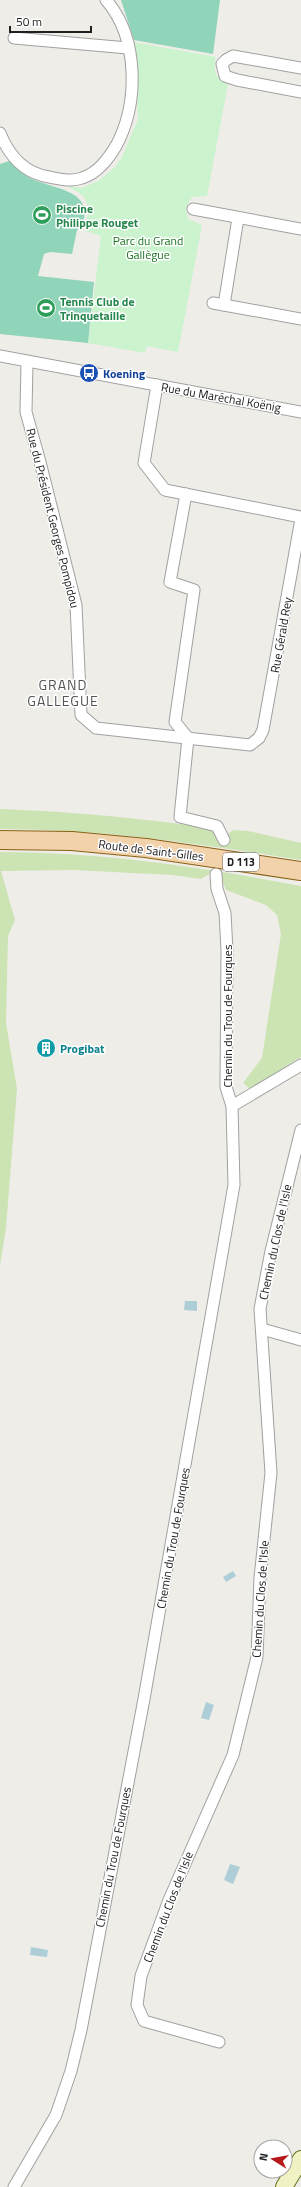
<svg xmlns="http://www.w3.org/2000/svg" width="301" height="2187" font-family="'Titillium Web',sans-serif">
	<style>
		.grass { fill: #cce3b4 }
		.park { fill: #cbf3ce }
		.pitch { fill: #90d4b9 }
		.water { fill: #aeced7 }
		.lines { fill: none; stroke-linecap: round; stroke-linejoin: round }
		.street-casing { stroke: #a1a1a1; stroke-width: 13 }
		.secondary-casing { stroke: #636b13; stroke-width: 18 }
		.primary-casing { stroke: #896113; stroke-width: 20 }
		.street { stroke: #fff; stroke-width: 11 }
		.secondary { stroke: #f0f2c3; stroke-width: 16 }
		.primary { stroke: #f1d2ab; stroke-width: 18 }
		.labels { text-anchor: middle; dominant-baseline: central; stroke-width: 3; stroke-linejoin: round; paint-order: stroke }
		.shield { fill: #fff; stroke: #636363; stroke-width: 1 }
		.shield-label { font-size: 11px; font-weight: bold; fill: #202020 }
		.leisure-label { font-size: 12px; font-weight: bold; fill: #27864d; stroke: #fff; text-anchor: start }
		.park-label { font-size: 12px; fill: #1a7220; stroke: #fff }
		.transit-label { font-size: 12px; font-weight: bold; fill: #164399; stroke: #fff; text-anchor: start }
		.street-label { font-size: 12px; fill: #202020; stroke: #fff }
		.culture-label { font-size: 12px; font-weight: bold; fill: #0d838f; stroke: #fff; text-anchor: start }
		.quarter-label { font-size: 14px; letter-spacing: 1px; fill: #535353; stroke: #fff }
	</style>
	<rect width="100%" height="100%" fill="#efede8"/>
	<g class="grass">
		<path d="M 0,809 C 49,811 97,814 146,820 C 173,823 201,825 227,835 L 233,830 L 248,831 L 301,843 L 301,860 C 201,844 102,829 0,829 Z"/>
		<path d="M 0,852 C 102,852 201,867 301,886 L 301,1057 L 250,1089 L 243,1083 L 262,1058 L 281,934 L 277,915 L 266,905 L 226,890 L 220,874 L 211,873 L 201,879 L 172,875 L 74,870 L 1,871 L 15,920 L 8,936 L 6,1023 L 17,1089 L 6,1228 L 0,1265 Z"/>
	</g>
	<path class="park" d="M 133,42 L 216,57 C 212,68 216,81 228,84 L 207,196 L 192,197 L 186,208 L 188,219 L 202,225 L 178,352 L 147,346 L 145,353 L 88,343 L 101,236 L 85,231 C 88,211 93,197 70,188 L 70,186 L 82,188 L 100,180 L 116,166 L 122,157 L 138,119 Z"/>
	<g class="pitch">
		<path d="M 121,0 L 220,0 L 213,54 L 134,40 Z"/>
		<path d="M 9,161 C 15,166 21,173 28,177 C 51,190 98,188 81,228 L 77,230 L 72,254 L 50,252 L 44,254 L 38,276 L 94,282 L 88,343 L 0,334 L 0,164 Z"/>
	</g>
	<g class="water">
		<path d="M 185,1301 L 197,1301 L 197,1311 L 184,1310 Z"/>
		<path d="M 233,1571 L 236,1576 L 226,1582 L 223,1577 Z"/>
		<path d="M 206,1702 L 214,1705 L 209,1720 L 201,1718 Z"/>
		<path d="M 230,1864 L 240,1867 L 233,1884 L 224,1880 Z"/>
		<path d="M 31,1947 L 48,1950 L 47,1957 L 30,1955 Z"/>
	</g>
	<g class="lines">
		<defs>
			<g id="street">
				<path d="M 14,38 L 128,48"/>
				<path d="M 301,68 L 233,56 L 226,60 L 222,64 L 225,76 L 237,80 L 301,92"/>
				<path d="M 0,133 C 9,156 24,173 49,177 C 60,179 71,182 82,178 C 98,173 108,159 116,146 C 139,103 139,38 106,0"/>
				<path d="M 193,209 L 301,229"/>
				<path d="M 213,303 L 301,319"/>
				<path d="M 224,305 L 238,218"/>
				<path d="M 0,356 L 301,412"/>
				<path d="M 27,362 L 26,412 L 40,462 L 76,605 L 81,715 L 96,728 L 250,745 L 259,738 L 263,730 L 301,519"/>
				<path d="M 157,385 L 144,463 L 165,490 L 301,517"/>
				<path d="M 186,494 L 170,582 L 194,590 L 175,722 L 188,738 L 180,817 L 217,826 L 224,840"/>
				<path d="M 232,1106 L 301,1065"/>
				<path d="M 262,1329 L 301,1340"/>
				<path d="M 219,2042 L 144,2021 L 137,2005 L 141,1976 L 169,1900 L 233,1755 L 257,1657 L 260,1578 L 271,1473 L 260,1309 L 271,1251 L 301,1130"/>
				<path d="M 14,2187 L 56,2115 L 71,2071 L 81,2030 L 144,1699 L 234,1185 L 232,1106 L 226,1087 L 227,951 L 225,913 L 217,889 L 216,874"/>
			</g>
			<path id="secondary" d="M 284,2187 L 301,2159"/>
			<path id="primary" d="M 0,840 L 72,841 L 146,848 L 301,871"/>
		</defs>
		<use href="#street" class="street-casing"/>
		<use href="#secondary" class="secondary-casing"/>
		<use href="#primary" class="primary-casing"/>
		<use href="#street" class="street"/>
		<use href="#secondary" class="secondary"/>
		<use href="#primary" class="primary"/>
	</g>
	<defs>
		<symbol id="stadium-disc" viewBox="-11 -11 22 22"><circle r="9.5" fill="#2e9e5b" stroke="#fff"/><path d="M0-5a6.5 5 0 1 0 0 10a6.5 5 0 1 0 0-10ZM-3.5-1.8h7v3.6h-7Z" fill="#fff"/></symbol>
		<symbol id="bus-disc" viewBox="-11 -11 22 22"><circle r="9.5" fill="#1a4fb4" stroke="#fff"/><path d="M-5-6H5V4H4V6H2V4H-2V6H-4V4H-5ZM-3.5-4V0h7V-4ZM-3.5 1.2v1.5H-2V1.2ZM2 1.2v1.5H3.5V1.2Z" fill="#fff"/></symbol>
		<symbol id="building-disc" viewBox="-11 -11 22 22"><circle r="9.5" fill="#0f9aa8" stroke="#fff"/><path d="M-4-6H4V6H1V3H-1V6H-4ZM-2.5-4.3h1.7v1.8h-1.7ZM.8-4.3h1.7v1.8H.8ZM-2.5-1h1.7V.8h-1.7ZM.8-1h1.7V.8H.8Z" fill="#fff"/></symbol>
	</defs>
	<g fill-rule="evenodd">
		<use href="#stadium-disc" x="31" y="204" width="22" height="22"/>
		<use href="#stadium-disc" x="35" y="297" width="22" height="22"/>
		<use href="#bus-disc" x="78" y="362" width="22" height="22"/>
		<use href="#building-disc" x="35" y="1037" width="22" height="22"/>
	</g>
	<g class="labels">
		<rect class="shield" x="223" y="853" width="36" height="18" rx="3"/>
		<g class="shield-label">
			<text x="241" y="862">D 113</text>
		</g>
		<g class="leisure-label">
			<text x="56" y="208">Piscine<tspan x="56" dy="14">Philippe Rouget</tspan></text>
			<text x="60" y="301">Tennis Club de<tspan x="60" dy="14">Trinquetaille</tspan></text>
		</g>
		<g class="park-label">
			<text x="148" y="240">Parc du Grand<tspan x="148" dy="14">Gallègue</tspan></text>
		</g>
		<g class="transit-label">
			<text x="103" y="373">Koening</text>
		</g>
		<g class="street-label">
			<text transform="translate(221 397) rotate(10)">Rue du Maréchal Koënig</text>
			<text transform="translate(53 518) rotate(76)">Rue du Président Georges Pompidou</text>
			<text transform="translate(281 635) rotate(-80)">Rue Gérald Rey</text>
			<text transform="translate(151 850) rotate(7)">Route de Saint-Gilles</text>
			<text transform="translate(227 1016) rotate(-90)">Chemin du Trou de Fourques</text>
			<text transform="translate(275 1242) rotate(-78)">Chemin du Clos de l'Isle</text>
			<text transform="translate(173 1538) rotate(-80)">Chemin du Trou de Fourques</text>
			<text transform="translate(260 1599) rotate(-86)">Chemin du Clos de l'Isle</text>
			<text transform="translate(113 1857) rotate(-79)">Chemin du Trou de Fourques</text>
			<text transform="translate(168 1907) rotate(-69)">Chemin du Clos de l'Isle</text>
		</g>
		<g class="culture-label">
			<text x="60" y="1048">Progibat</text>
		</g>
		<g class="quarter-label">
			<text x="63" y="684">GRAND<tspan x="63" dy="16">GALLEGUE</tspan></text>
		</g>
	</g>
	<g transform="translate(273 2159) rotate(281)"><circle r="19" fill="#ffffff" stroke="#a6a6a6"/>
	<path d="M0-3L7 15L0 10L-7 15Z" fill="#b7191b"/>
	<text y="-6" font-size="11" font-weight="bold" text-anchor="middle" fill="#202020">N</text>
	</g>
	<path d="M10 26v6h81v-6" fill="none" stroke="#202020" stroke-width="2"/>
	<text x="16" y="26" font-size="12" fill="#202020" stroke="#ffffff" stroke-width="3" paint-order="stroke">50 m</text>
</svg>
